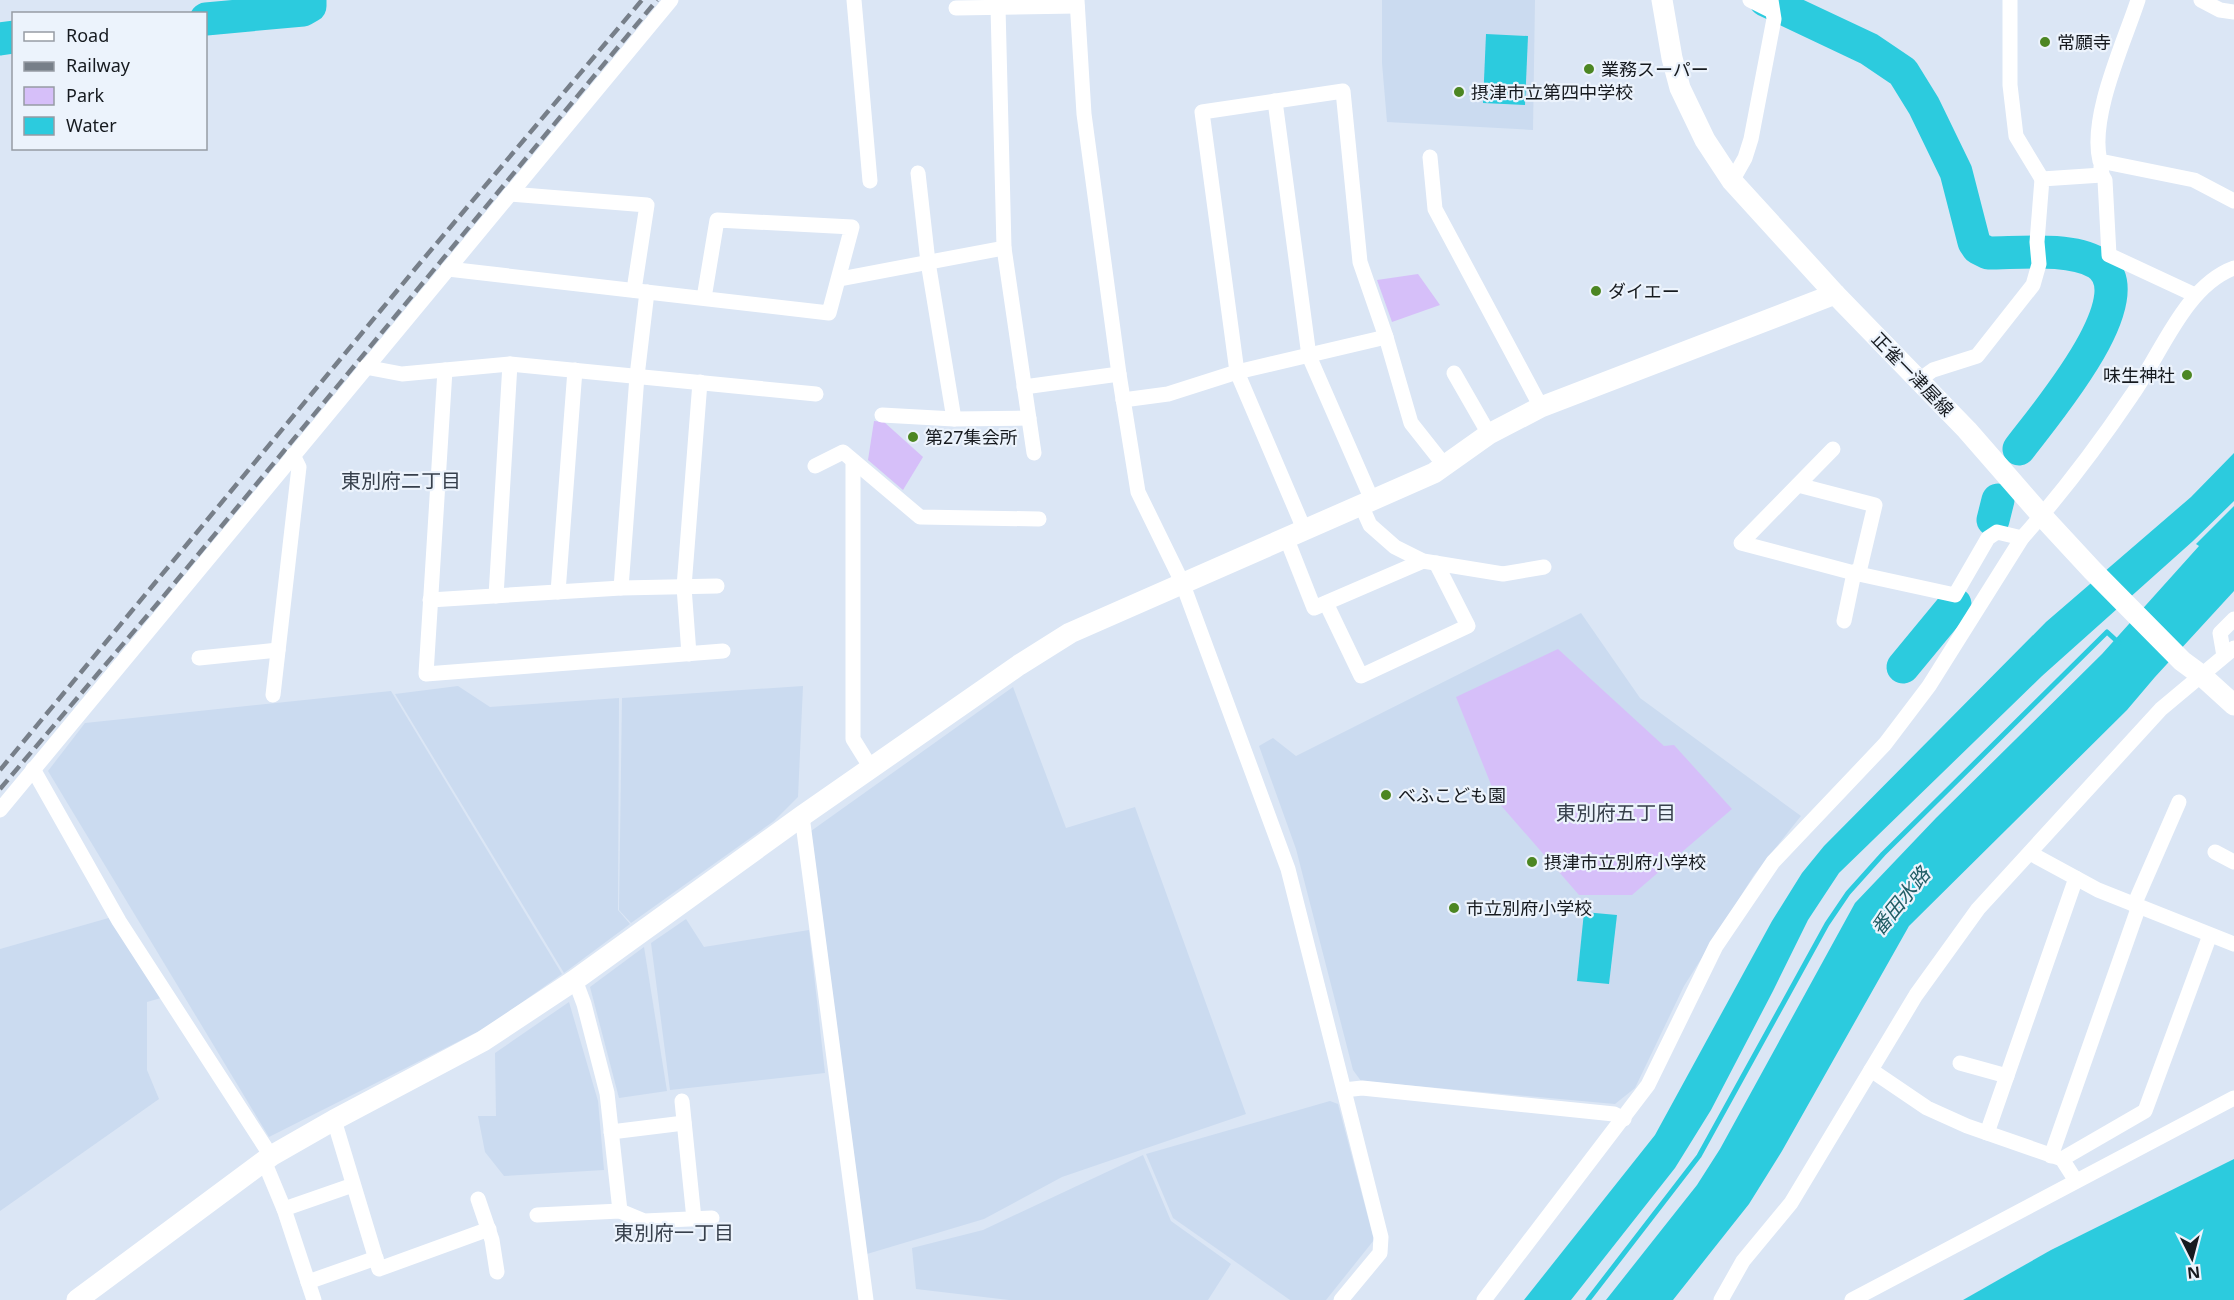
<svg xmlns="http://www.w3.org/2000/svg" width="2234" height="1300" font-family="'Noto Sans','Noto Sans JP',sans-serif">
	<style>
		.built { fill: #cbdbf0 }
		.green { fill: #d6bff9 }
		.water { fill: #2ccbde }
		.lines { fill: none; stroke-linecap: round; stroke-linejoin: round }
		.stream { stroke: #2ccbde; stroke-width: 5 }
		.river { stroke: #2ccbde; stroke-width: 33 }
		.street { stroke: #fff; stroke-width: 15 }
		.secondary { stroke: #fff; stroke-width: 21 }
		.rail { stroke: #777f89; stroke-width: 4.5; stroke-dasharray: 12 6; stroke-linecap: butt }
		.poi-dot { fill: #4c8622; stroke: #ecf3fc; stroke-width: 2 }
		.labels { text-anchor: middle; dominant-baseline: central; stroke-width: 4.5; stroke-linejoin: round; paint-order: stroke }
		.poi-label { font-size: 18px; fill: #161a1f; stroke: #ecf3fc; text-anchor: start }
		.street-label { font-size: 18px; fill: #161a1f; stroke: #ecf3fc }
		.neighbourhood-label { font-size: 20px; fill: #37404c; stroke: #ecf3fc }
		.water-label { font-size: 20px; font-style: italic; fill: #215d65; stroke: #ecf3fc }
	</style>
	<rect width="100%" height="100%" fill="#dbe6f5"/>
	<g class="built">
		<path d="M 1382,0 L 1535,0 L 1533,130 L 1387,122 L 1382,63 Z"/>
		<path d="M 1581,613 L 1640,698 L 1801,816 L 1754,875 L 1684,986 L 1635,1088 L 1615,1104 L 1361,1081 L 1353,1070 L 1296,849 L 1259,746 L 1273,738 L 1296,756 Z"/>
		<path d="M 458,686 L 490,707 L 619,698 L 618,910 L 630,924 L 564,973 L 395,694 Z"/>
		<path d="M 803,686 L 798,797 L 774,821 L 631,923 L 619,910 L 622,698 Z"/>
		<path d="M 1013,687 L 1066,828 L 1135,807 L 1246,1114 L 1062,1177 L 984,1219 L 867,1254 L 811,831 Z"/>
		<path d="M 391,691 L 562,974 L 487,1027 L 269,1137 L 48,771 L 85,723 Z"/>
		<path d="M 112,917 L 161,998 L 147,1002 L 147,1070 L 159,1099 L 0,1211 L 0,949 Z"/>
		<path d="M 686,919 L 704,947 L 809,930 L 825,1073 L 670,1090 L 651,943 Z"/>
		<path d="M 644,947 L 667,1091 L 619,1098 L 590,987 Z"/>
		<path d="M 569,1002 L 598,1101 L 604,1170 L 504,1176 L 485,1152 L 478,1116 L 496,1116 L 495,1053 Z"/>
		<path d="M 1330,1101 L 1338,1104 L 1374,1240 L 1326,1300 L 1290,1300 L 1173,1218 L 1146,1154 Z"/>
		<path d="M 1143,1155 L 1171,1221 L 1231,1264 L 1208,1300 L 1009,1300 L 916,1289 L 912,1248 L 983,1230 Z"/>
	</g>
	<g class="green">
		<path d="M 1418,274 L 1440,305 L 1392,322 L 1377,280 Z"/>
		<path d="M 874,421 L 884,422 L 923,457 L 903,490 L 868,460 Z"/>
		<path d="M 1558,649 L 1664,746 L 1674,745 L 1732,809 L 1632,895 L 1579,895 L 1498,802 L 1456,697 Z"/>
	</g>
	<g class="water">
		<path d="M 1486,34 L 1528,36 L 1525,105 L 1483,103 Z"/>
		<path d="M 2234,453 L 2234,501 L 2193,541 L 2042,676 L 1839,873 L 1808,920 L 1773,991 L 1711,1110 L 1675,1168 L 1571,1300 L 1524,1300 L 1655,1135 L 1772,921 L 1802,873 L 1824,846 L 2046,622 L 2191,497 Z"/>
		<path d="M 2234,506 L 2234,591 L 2155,677 L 2127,710 L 1909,926 L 1782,1151 L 1749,1204 L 1673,1300 L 1606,1300 L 1697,1185 L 1720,1149 L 1855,903 L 1936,818 L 2102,654 L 2199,546 L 2196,544 Z"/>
		<path d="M 1584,912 L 1617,915 L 1609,984 L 1577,981 Z"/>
		<path d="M 2234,1159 L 2234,1300 L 1963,1300 L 2051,1250 Z"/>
	</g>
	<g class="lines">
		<path class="stream" d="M 1588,1300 L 1699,1156 L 1827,924 L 1848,893 L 1883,854 L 2107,632 L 2119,643"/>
		<g class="river">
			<path d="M 1765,0 L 1869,49 L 1903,72 L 1924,106 L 1956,172 L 1974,242 L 1978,248 L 1988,253 C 2019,253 2070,247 2097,263 C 2149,295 2041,419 2019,449"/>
			<path d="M 206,19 L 303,10 L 310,6 L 310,0"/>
			<path d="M 0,39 L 14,37"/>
			<path d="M 1993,520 L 1998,500"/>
			<path d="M 1903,667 L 1955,604"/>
		</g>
		<g class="street">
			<path d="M 854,0 L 870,181"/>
			<path d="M 1077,0 L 1084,114 L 1119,374 L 1138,492 L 1182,582 L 1288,869 L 1381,1237 L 1380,1253 L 1341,1300"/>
			<path d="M 1750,0 L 1772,11"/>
			<path d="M 2010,0 L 2010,85 L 2016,136 L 2042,179"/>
			<path d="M 2138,0 C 2124,43 2089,117 2100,161 L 2194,180 L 2234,201"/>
			<path d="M 2201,0 L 2220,10 L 2234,12"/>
			<path d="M 998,7 L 1004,248 L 1034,453"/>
			<path d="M 956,8 L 1077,6"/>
			<path d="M 1275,101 L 1309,356 L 1372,500"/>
			<path d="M 1430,157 L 1435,209 L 1541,407"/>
			<path d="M 2101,167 L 2102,175 L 2105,180 L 2109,255 L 2195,295"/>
			<path d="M 918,173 L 928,262 L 954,419"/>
			<path d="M 1732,181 L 1745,158 L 1751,139 L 1774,19 L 1771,0"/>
			<path d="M 510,194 L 647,205 L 634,290"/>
			<path d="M 448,269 L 829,313 L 852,227 L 717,220 L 704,298"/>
			<path d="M 840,279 L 1004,248"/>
			<path d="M 365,367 L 402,374 L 510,364 L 816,394"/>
			<path d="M 445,370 L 426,674 L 723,651"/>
			<path d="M 1454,373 L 1489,434"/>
			<path d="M 1919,380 L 1933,370 L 1977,356 L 2033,285 L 2039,264 L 2037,242 L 2042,179 L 2102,175"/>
			<path d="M 1024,387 L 1119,374"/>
			<path d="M 1123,400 L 1168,394 L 1237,372 L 1386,337"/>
			<path d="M 882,415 L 954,419 L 1029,418"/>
			<path d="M 1833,449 L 1741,543 L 1854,573 L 1955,595 L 1988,538 L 1997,532 L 2022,538"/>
			<path d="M 853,461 L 853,739 L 871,768"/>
			<path d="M 815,466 L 843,452 L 920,517 L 1039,519"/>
			<path d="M 1798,485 L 1875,505 L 1860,568 L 1854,573 L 1844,621"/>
			<path d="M 1361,505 L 1370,525 L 1395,547 L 1423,561 L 1503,574 L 1544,567"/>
			<path d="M 1304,529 L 1237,372 L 1202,112 L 1343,91 L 1360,262 L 1386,337 L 1411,423 L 1445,466"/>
			<path d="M 1286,537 L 1314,608 L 1423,561"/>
			<path d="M 621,588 L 637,376 L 647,292"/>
			<path d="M 558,592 L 575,370"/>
			<path d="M 496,596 L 510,364"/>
			<path d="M 430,600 L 621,588 L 717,586"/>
			<path d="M 1326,603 L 1361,676 L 1468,626 L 1436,563"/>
			<path d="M 689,654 L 684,587 L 700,382"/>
			<path d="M 2224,656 L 2220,633 L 2234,619"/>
			<path d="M 199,658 L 278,650"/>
			<path d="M 273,695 L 299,467 L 293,455"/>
			<path d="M 33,769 L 119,921 L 271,1156"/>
			<path d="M 0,810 L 671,0"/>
			<path d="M 802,816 L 866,1300"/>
			<path d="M 2215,852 L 2234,862"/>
			<path d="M 2030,853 L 2098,890 L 2234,944"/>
			<path d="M 2134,905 L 2179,802"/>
			<path d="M 575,980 L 584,1004 L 607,1093 L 620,1211"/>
			<path d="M 1960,1063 L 2007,1076"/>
			<path d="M 1871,1070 L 1927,1108 L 1967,1126 L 2062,1159 L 2076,1181"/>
			<path d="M 1344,1090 L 1362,1088 L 1614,1114 L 1624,1119"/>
			<path d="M 682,1101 L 694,1219"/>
			<path d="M 334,1120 L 379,1269 L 489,1229"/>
			<path d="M 611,1132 L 684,1123"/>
			<path d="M 1987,1133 L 2076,878"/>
			<path d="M 2051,1156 L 2139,906"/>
			<path d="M 2062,1159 L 2145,1111 L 2210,935"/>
			<path d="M 264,1161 L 284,1209 L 314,1300"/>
			<path d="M 478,1199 L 492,1240 L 497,1272"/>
			<path d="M 284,1209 L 353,1185"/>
			<path d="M 537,1215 L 620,1211 L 644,1221 L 712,1218"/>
			<path d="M 308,1282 L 376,1258"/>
			<path d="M 1484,1300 L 1648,1085 L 1716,946 L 1773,862 L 1885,744 L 1929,686 L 2022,538 C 2062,493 2099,444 2132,395 C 2161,354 2185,286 2234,268"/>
			<path d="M 1721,1300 L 1743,1261 L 1791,1203 L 1916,995 L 1978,909 L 2161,709 L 2234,648"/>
			<path d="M 1852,1300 L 2234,1098"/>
		</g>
		<g class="secondary">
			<path d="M 1662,0 L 1672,58 L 1680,88 L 1705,140 L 1732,181 L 1835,294 L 1967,430 L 2042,516 L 2092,570 L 2182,661 L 2201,675 L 2234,705"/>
			<path d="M 77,1300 L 271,1156 L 334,1120 L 483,1041 L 575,980 L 802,816 L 1019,665 L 1070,633 L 1434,473 L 1489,434 L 1541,407 L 1835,294"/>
		</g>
		<g class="rail">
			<path d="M 0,770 L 415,269 L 642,0"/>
			<path d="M 0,789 L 163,597 L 657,0"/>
		</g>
	</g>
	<g class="poi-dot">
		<circle cx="2045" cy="42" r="6"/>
		<circle cx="1589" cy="69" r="6"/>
		<circle cx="1459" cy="92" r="6"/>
		<circle cx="1596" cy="291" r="6"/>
		<circle cx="2187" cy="375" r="6"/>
		<circle cx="913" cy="437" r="6"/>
		<circle cx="1386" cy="795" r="6"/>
		<circle cx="1532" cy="862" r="6"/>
		<circle cx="1454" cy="908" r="6"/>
	</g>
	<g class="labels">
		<g class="poi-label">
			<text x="2057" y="42">常願寺</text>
			<text x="1601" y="69">業務スーパー</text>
			<text x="1471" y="92">摂津市立第四中学校</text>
			<text x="1608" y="291">ダイエー</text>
			<text x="2175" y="375" text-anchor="end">味生神社</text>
			<text x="925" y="437">第27集会所</text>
			<text x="1398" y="795">べふこども園</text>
			<text x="1544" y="862">摂津市立別府小学校</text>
			<text x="1466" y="908">市立別府小学校</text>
		</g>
		<g class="street-label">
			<text transform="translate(1913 374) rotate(46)">正雀一津屋線</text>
		</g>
		<g class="neighbourhood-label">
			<text x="401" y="480">東別府二丁目</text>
			<text x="1616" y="812">東別府五丁目</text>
			<text x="674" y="1232">東別府一丁目</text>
		</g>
		<g class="water-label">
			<text transform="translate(1900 901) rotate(-51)">番田水路</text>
		</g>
	</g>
	<rect x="12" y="12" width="195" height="138" fill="#ecf3fc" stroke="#969ca4" stroke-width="1.5"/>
	<rect x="24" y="32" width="30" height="9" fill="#ffffff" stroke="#969ca4" stroke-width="1.5"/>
	<text x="66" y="42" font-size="18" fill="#161a1f">Road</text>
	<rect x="24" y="62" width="30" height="9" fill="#777f89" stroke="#969ca4" stroke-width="1.5"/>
	<text x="66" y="72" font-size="18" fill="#161a1f">Railway</text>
	<rect x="24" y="87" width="30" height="18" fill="#d6bff9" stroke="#969ca4" stroke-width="1.5"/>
	<text x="66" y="102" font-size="18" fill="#161a1f">Park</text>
	<rect x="24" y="117" width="30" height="18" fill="#2ccbde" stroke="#969ca4" stroke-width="1.5"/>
	<text x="66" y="132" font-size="18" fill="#161a1f">Water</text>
	<g transform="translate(2192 1258) rotate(174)" stroke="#ecf3fc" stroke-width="4.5" paint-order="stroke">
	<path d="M0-4.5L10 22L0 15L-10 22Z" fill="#161a1f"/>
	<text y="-9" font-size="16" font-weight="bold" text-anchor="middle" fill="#161a1f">N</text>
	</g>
</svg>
